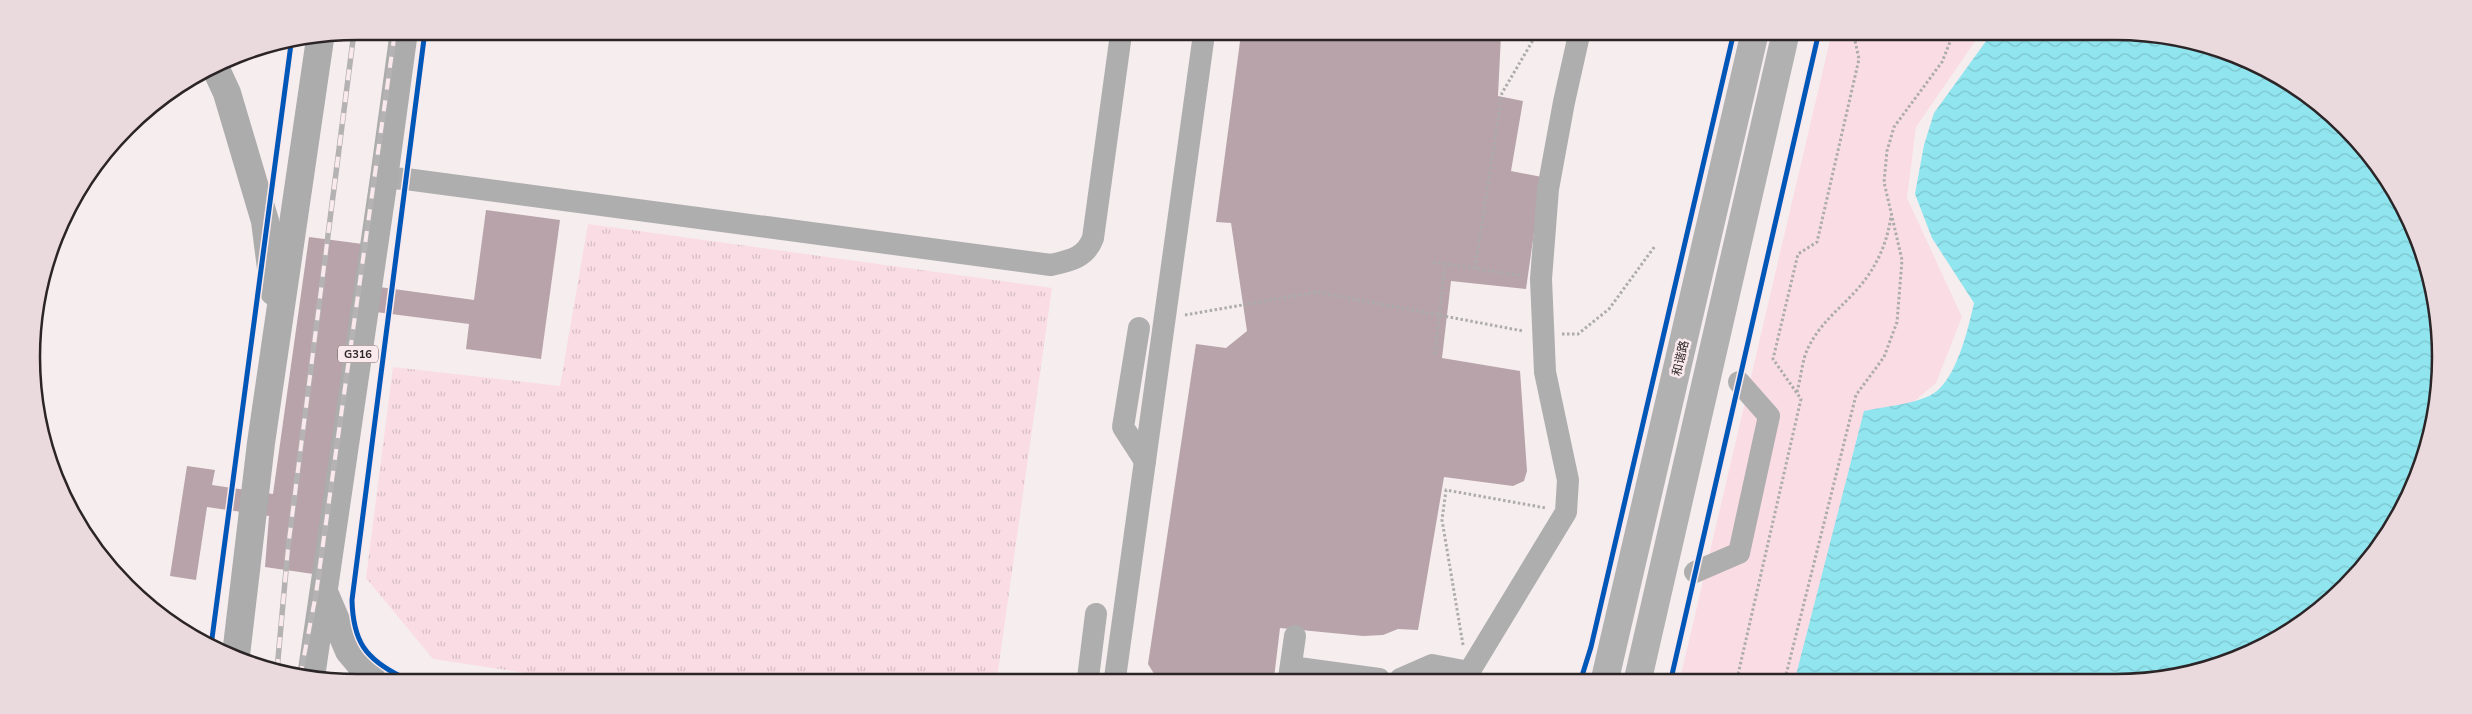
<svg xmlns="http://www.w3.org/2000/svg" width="2472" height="714" font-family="Mulish,'Noto Sans SC',sans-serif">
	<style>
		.grass { fill: url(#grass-tufts) }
		.green { fill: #fadce5 }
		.water { fill: url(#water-waves) }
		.building { fill: #b7a3a9 }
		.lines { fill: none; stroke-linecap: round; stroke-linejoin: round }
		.path { stroke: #adacac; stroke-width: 3; stroke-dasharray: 2.5 2.5; stroke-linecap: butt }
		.minor { stroke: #aeaeae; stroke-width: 22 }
		.major { stroke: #b2b1b2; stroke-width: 28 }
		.highway { stroke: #acacac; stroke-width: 28 }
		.rail-casing { stroke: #b5b2b3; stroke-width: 5.5 }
		.rail { stroke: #fae9ed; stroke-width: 4; stroke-dasharray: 11; stroke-linecap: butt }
		.path-bridge { stroke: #adacac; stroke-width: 3; stroke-dasharray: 2.5 2.5; stroke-linecap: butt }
		.cycleway-casing { stroke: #fae9ed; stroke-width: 8 }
		.cycleway { stroke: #0057b8; stroke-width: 5 }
		.labels { text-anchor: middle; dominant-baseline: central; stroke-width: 5; stroke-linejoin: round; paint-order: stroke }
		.shield { fill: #fae9ed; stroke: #6a6062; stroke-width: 1 }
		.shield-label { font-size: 11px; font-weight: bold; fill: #2c2527 }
		.street-label { font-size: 12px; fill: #2c2527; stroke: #fae9ed }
		.rim { fill: none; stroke: #2c2527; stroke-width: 2.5 }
	</style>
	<defs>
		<pattern id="grass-tufts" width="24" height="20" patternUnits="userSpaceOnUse" patternTransform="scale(1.25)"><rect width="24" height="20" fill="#fadce5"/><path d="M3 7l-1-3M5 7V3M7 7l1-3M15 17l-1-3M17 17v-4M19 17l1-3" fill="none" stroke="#d6bdc4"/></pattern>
		<pattern id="water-waves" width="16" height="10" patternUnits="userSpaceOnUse" patternTransform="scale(1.25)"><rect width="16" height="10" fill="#90e5ef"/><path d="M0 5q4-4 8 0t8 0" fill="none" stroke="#7cc4cd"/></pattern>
	</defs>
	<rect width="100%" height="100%" fill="#f6edef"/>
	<path class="grass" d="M 588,224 L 1052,288 L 997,678 L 554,677 L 433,659 L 366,578 L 393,367 L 560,386 Z"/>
	<path class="green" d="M 1831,36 L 1978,37 L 1916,127 L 1907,198 L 1962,317 L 1936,383 L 1870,439 L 1809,679 L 1680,679 Z"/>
	<path class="water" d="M 1989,37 L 2178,37 L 2239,56 L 2296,86 L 2345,126 L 2386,176 L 2416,232 L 2434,293 L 2441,357 L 2435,420 L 2397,520 L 2330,602 L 2240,658 L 2157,680 L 1795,679 L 1864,411 C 1884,407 1912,404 1929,396 C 1956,384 1968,329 1974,303 L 1932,238 L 1915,194 L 1924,145 L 1934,113 Z"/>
	<g class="building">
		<path d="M 1241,34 L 1501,35 L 1498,96 L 1523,101 L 1511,171 L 1542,177 L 1526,289 L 1451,281 L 1442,358 L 1520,371 L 1527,471 L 1524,481 L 1513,486 L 1444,477 L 1418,630 L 1398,629 L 1383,635 L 1363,636 L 1280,628 L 1274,678 L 1156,677 L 1148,664 L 1196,344 L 1226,348 L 1247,331 L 1231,223 L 1216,222 Z"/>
		<path d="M 486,210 L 560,220 L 541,359 L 466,349 L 469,324 L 368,311 L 334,577 L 265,567 L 269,516 L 207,507 L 196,580 L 170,576 L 187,466 L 215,470 L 212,485 L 273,494 L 309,237 L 378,246 L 372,286 L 474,300 Z"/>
	</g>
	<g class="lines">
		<g class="path">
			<path d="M 1433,262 L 1523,276"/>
			<path d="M 1475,268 L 1502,93 L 1536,35"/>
			<path d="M 1185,315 L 1317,292 L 1523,331"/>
			<path d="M 1562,334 L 1578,334 L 1609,309 L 1655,246"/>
			<path d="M 1797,392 C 1801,378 1802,360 1808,348 C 1820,324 1835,313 1852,295 C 1874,272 1886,248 1891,217"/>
			<path d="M 1463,645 L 1442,520 L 1446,490 L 1546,508"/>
			<path d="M 1737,679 L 1801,399 L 1773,359 L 1798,254 L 1817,242 L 1859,59 L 1854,36"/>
			<path d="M 1785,679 L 1856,395 L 1884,357 L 1897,322 L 1902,260 L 1884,182 L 1887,151 L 1894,127 L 1942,62 L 1952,37"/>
		</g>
		<g class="minor">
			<path d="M 384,178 L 406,179 L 1051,265 C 1069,261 1086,258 1093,238 L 1121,34"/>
			<path d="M 1139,328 L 1123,427 L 1145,461"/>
			<path d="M 1695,572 L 1739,553 L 1769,416 L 1739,382"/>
			<path d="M 1291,667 L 1379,679"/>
			<path d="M 1088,678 L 1096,614"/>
			<path d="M 1115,678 L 1204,34"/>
			<path d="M 1289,678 L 1295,636"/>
			<path d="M 1400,679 L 1432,665 L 1469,672 L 1566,512 L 1568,480 L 1545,372 L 1541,279 L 1548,189 L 1564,102 L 1579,35"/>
		</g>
		<g class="major">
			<path d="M 1605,679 L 1754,36"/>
			<path d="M 1638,679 L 1785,36"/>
		</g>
		<g class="highway">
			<path d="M 215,67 L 227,93 L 265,221 L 274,292"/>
			<path d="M 324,592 L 349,651 L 371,677"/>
			<path d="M 236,655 L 261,443 L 320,39"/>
			<path d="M 311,677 L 384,178 L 404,31"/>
		</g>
		<defs>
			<g id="rail">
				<path d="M 277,670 L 288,548 L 354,32"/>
				<path d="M 300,677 L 316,594 L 395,31"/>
			</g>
		</defs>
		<use href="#rail" class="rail-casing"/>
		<use href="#rail" class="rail"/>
		<path class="path-bridge" d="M 1435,354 L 1445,264"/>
		<defs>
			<g id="cycleway">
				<path d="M 211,646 L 291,44"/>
				<path d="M 402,677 C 365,659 353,641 352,600 L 425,31"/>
				<path d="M 1581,679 L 1591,647 L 1733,36"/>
				<path d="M 1671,679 L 1818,36"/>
			</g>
		</defs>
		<use href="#cycleway" class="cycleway-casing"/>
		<use href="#cycleway" class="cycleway"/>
	</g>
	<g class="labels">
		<rect class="shield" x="338" y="345.5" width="40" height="17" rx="4"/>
		<g class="shield-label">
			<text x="358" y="354">G316</text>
		</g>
		<g class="street-label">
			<text transform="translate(1680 358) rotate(-77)">和谐路</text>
		</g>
	</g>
	<path d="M0 0H2472V714H0ZM357 40H2115A317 317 0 0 1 2432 357V357A317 317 0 0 1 2115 674H357A317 317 0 0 1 40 357V357A317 317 0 0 1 357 40Z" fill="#ead9dd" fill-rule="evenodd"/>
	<path class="rim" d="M357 40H2115A317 317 0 0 1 2432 357V357A317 317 0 0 1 2115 674H357A317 317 0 0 1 40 357V357A317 317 0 0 1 357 40Z"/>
</svg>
